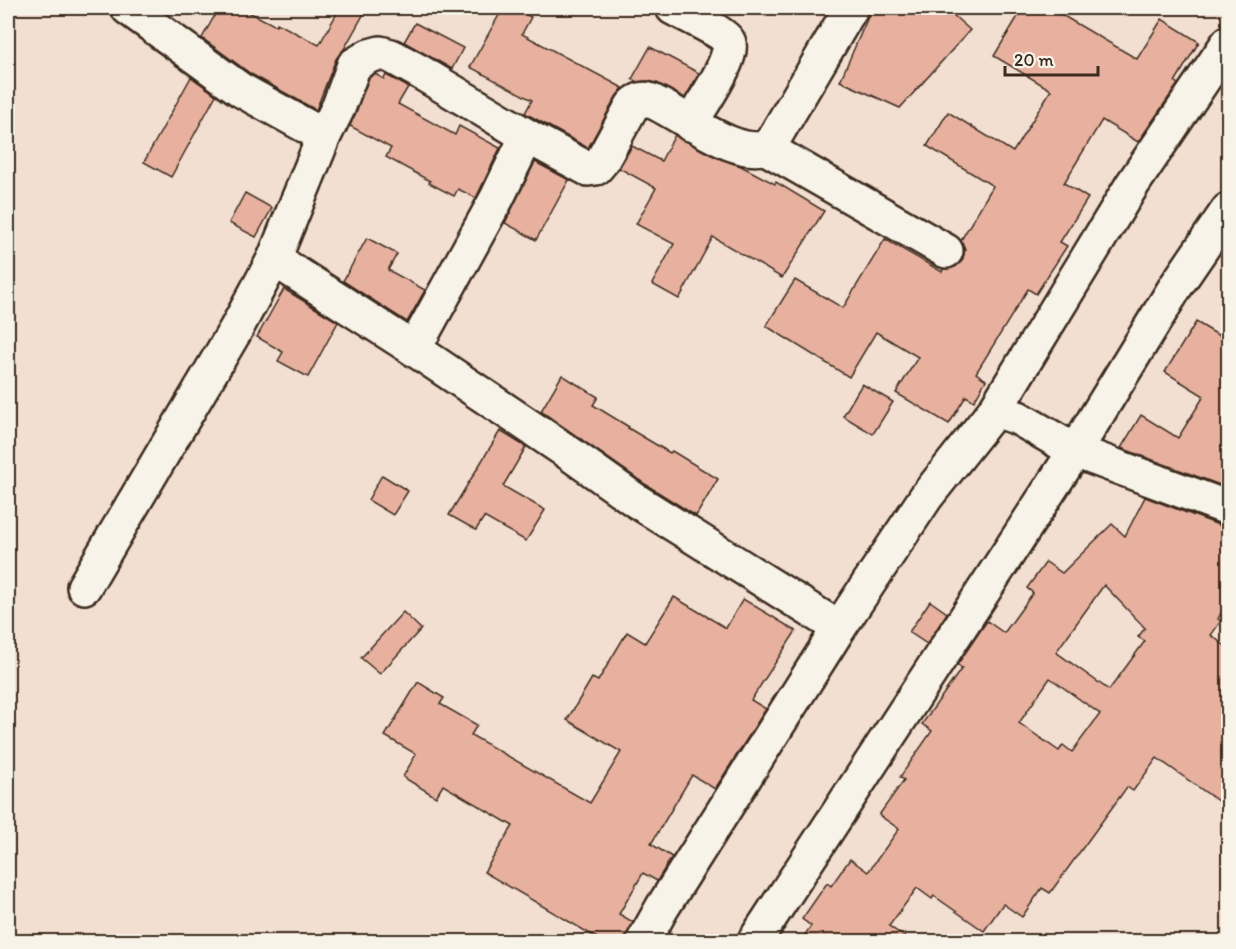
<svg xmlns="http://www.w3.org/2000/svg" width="1236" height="949" font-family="Itim,sans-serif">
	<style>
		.building { fill: #e8b19f; stroke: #3b2a1e; stroke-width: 1.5; fill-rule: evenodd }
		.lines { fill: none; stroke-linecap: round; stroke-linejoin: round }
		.minor-casing { stroke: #3b2a1e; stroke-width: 38 }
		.minor { stroke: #f7f3e8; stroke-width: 33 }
	</style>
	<rect width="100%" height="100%" fill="#f2dfd2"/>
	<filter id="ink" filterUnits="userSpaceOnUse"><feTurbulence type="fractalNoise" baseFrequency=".0167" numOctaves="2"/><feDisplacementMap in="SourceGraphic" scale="12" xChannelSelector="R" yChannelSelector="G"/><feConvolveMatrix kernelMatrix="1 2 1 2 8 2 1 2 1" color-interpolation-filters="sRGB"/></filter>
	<g filter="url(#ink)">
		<g class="building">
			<path d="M 219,8 L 241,8 L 276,26 L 277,23 L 319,45 L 340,8 L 367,8 L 344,49 L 336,59 L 316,110 L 251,74 L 202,38 Z"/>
			<path d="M 503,8 L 513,8 L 531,17 L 522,34 L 623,88 L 616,97 L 588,148 L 525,113 L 532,100 L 470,67 Z"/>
			<path d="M 872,8 L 945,8 L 970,30 L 900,108 L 840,81 Z"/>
			<path d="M 1023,8 L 1050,8 L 1137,59 L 1162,19 L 1199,42 L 1175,82 L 1178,84 L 1138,142 L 1102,120 L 1064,183 L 1088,198 L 1060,242 L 1067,246 L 1036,294 L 1028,289 L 976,373 L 986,380 L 974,401 L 966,396 L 949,424 L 896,393 L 918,357 L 876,332 L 849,377 L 766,326 L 795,280 L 843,308 L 885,239 L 942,272 L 943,269 L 955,267 L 962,261 L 965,250 L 961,240 L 993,186 L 927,146 L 948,112 L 1013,152 L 1051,90 L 994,56 Z"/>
			<path d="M 415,23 L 463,48 L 452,69 L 404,42 Z"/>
			<path d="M 650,47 L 699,73 L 685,98 L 657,83 L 647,81 L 637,82 L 632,79 Z"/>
			<path d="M 375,74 L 384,79 L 386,75 L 408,87 L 398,104 L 455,135 L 459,126 L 500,148 L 476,198 L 458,189 L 454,196 L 429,183 L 430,181 L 386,157 L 391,148 L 350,126 L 369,78 Z"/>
			<path d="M 191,77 L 216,95 L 171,177 L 144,162 Z"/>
			<path d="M 675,135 L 718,158 L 741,166 L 775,184 L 776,182 L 824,211 L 782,278 L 713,237 L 679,299 L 652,284 L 674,244 L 636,224 L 656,188 L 619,168 L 632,146 L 661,161 Z"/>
			<path d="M 535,162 L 569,180 L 536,240 L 505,223 Z"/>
			<path d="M 245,193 L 272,208 L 256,237 L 229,223 Z"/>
			<path d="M 367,238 L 397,254 L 388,270 L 425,290 L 407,322 L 343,281 Z"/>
			<path d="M 284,289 L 338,322 L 308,377 L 278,361 L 283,352 L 257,337 Z"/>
			<path d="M 1196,322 L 1228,341 L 1228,488 L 1121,448 L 1141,415 L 1178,438 L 1204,396 L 1165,372 Z"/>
			<path d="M 562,375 L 598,397 L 593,405 L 629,427 L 628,428 L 670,453 L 672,451 L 718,479 L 696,516 L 645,484 L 541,411 Z"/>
			<path d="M 862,384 L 893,402 L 873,434 L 843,416 Z"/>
			<path d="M 500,431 L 526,447 L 503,486 L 545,510 L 526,541 L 484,517 L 476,530 L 449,515 Z"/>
			<path d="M 382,475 L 408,491 L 393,515 L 368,500 Z"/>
			<path d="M 1145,497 L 1221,526 L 1228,526 L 1228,600 L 1218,619 L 1221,621 L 1211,635 L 1228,648 L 1228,808 L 1157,758 L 1133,791 L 1127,787 L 1050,893 L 1042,888 L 1022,917 L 1003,904 L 984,931 L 934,896 L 932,899 L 917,888 L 889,926 L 912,942 L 800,942 L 811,926 L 802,919 L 827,883 L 831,886 L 850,859 L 868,872 L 899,829 L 879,815 L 904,780 L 900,777 L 932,731 L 922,724 L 962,668 L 957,665 L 987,621 L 1004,633 L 1033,593 L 1027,588 L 1046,562 L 1062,573 L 1112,524 L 1125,536 ZM 1104,585 L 1145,628 L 1138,637 L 1145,641 L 1109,690 L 1056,652 ZM 1050,678 L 1100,714 L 1072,752 L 1063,745 L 1059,751 L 1019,723 Z"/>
			<path d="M 674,597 L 726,628 L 743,599 L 796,631 L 751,700 L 766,709 L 715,789 L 692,775 L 651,844 L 672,857 L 657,881 L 643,873 L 619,914 L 633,922 L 624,942 L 604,942 L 484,872 L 513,826 L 443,785 L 436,797 L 403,777 L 416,754 L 385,736 L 418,682 L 444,698 L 440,704 L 477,725 L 471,735 L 590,803 L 621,752 L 567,720 L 592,678 L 598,681 L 627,632 L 645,643 Z"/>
			<path d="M 930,601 L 947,613 L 927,644 L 909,632 Z"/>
			<path d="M 403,612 L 421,629 L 380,674 L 361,658 Z"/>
		</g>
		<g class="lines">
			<defs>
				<g id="minor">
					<path d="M 128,8 L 241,90 L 324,136 L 339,106 L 354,65 L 369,56 L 380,53 L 391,56 L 420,72 L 527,136 L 588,169 L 596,168 L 602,161 L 632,106 C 636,101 642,98 649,100 C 678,111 740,163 770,145 L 851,8"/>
					<path d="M 673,8 C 684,14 723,32 728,41 C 737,55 699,109 690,124"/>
					<path d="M 324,136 L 274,259 L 414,349 L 566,451 L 635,500 L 839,628"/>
					<path d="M 766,148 L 946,251"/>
					<path d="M 414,349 L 497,198 L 527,136"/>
					<path d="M 995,410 L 1018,418 L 1075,451 L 1228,508"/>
					<path d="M 84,587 L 235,331 L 274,259"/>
					<path d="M 643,942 L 662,908 L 839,628 L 926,497 L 995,410 L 1132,185 L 1228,43"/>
					<path d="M 754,942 L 1075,451 L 1176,286 L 1228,210"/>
				</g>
			</defs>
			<use href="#minor" class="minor-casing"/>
			<use href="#minor" class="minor"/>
		</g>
	</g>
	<rect width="1236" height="949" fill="none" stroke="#f7f3e8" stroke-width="30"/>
	<rect x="15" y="15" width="1206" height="919" fill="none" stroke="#3b2a1e" stroke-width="2" filter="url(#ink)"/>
	<path d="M1005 66v9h93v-9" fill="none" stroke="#3b2a1e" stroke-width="3"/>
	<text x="1014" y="66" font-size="18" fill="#3b2a1e" stroke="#f7f3e8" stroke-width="4.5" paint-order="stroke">20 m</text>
</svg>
